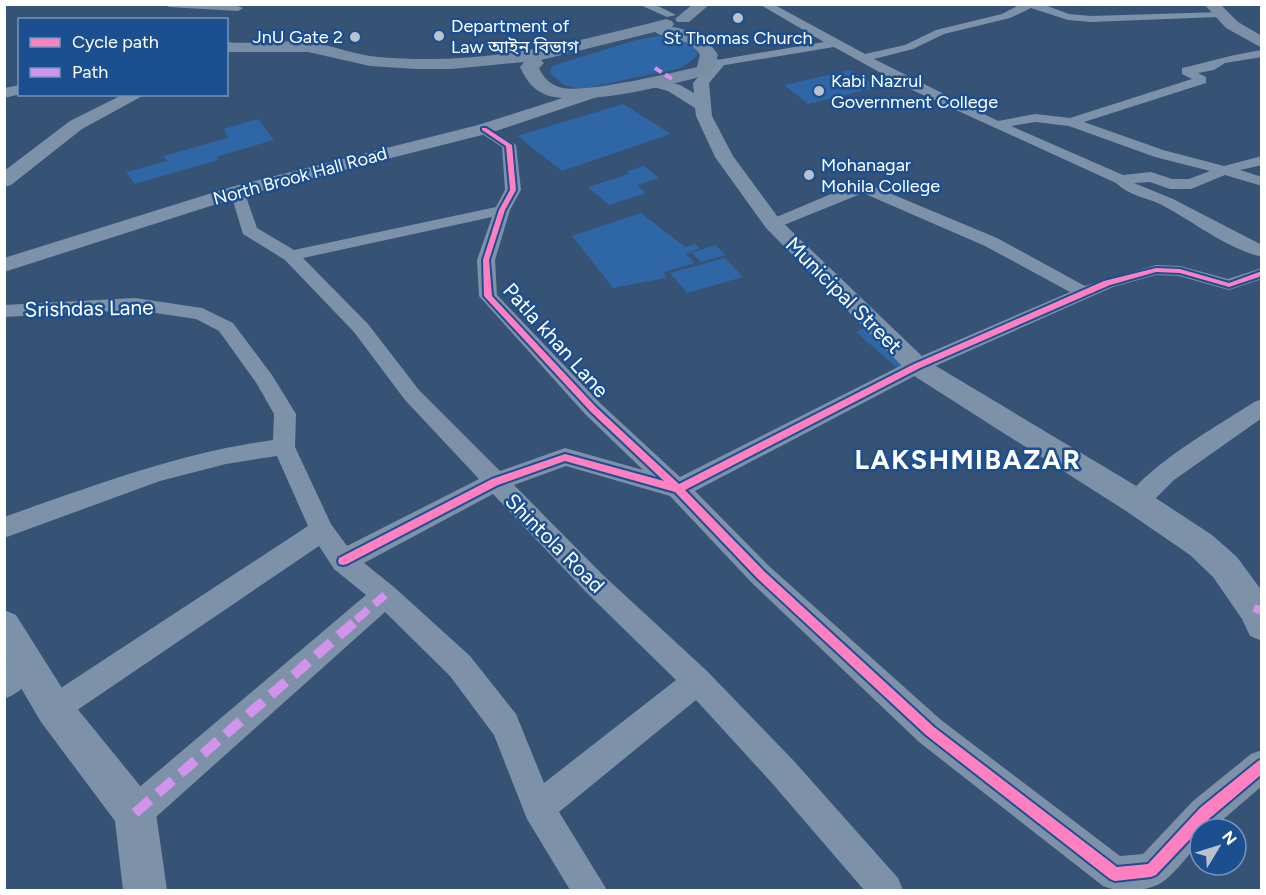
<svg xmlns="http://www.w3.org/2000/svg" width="1266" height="895" font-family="Figtree,'Noto Sans Bengali',sans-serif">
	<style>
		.green { fill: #2f66a5 }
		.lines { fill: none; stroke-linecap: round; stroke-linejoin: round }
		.minor { fill: #7d92a8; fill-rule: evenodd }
		.tertiary { fill: #7d92a8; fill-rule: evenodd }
		.secondary { fill: #798da4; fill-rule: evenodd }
		.primary { fill: #7d8ea7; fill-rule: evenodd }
		.quiet-far2 { stroke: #d193ec; stroke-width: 4; stroke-dasharray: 8 4; stroke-linecap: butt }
		.quiet-far1 { stroke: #d193ec; stroke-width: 8; stroke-dasharray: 16 8; stroke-linecap: butt }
		.quiet { stroke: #d193ec; stroke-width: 10; stroke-dasharray: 20 10; stroke-linecap: butt }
		.cycleway-casing { stroke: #1b4f8f; stroke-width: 4 }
		.cycleway { fill: #ff80c0; fill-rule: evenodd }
		.poi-dot { fill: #b9c2ce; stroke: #1b4f8f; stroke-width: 2 }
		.labels { text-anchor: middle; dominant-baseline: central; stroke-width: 5; stroke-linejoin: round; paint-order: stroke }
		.far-poi-label { font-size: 18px; fill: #fff; stroke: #1b4f8f; text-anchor: start }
		.far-street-label { font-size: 18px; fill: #fff; stroke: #1b4f8f }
		.street-label { font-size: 21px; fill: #fff; stroke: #1b4f8f }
		.district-label { font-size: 27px; font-weight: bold; letter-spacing: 1.5px; fill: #fff; stroke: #1b4f8f }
	</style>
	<rect width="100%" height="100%" fill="#365274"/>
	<g class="green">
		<path d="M 659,36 L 685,41 L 697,50 L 697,56 L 681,68 L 581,89 L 564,85 L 550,73 L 552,66 L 636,40 Z"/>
		<path d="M 850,70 L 878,87 L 808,104 L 784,85 Z"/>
		<path d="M 623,104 L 671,134 L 562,171 L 517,136 Z"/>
		<path d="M 258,119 L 274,140 L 216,157 L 218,160 L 135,184 L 126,172 L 167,161 L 163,156 L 228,138 L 224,129 Z"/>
		<path d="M 644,166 L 659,178 L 637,185 L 646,193 L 609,205 L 588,187 L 629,174 L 627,171 Z"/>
		<path d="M 641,213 L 685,247 L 695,244 L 700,248 L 686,254 L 695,263 L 664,272 L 666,278 L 613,288 L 572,236 Z"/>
		<path d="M 715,245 L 726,255 L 701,262 L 691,253 Z"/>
		<path d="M 725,258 L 743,277 L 687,293 L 670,273 Z"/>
		<path d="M 871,324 L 912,364 L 903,373 L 856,332 Z"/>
	</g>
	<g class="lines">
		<g class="minor">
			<path d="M 164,4 L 232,4 L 243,8 L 238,11 L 169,7 Z"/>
			<path d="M 638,4 L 654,4 L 676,15 L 667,17 Z"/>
			<path d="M 759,4 L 773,4 L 865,54 L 905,45 L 936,30 L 1002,14 L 1021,4 L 1042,4 L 1069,14 L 1091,16 L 1222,12 L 1223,14 L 1218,17 L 1091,22 L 1068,20 L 1031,8 L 1010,18 L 944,34 L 913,49 L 874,59 L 998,121 L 1035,114 L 1070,118 L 1192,79 L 1182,74 L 1182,68 C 1209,62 1234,54 1262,50 L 1262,57 L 1225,63 L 1214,70 L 1198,73 L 1206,77 L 1206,83 L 1084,122 L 1163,150 L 1224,166 L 1262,156 L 1262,165 L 1240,170 L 1262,177 L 1262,186 L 1225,175 L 1191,189 L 1170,189 L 1150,182 L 1134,183 L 1173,199 L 1262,245 L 1262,257 C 1226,248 1194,222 1162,205 C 1146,197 1129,196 1116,183 L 910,89 L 834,47 L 713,67 L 711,64 L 717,60 L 824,42 ZM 1035,122 L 1069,126 L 1155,157 L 1210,171 L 1189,179 L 1172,179 L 1151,172 L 1123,175 L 1011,126 Z"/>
			<path d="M 484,125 L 516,145 L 521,190 L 510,210 L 495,260 L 497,295 L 601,404 L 680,477 L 910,361 L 1070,292 L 985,246 L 863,193 L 779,227 L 767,227 L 765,224 L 767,221 L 850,186 L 870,185 L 997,238 L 1085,286 L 1156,265 L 1180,266 L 1228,279 L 1262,268 L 1262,279 L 1229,290 L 1179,276 L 1156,275 L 1113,287 L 924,371 L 695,491 L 770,567 L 941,720 L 1120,856 L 1143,854 L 1193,801 L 1251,754 L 1262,750 L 1262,786 L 1212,829 L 1200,829 L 1200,842 C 1188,855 1177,871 1164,881 C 1149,892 1119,893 1103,886 L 919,742 L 752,583 L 670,496 L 566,466 L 514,485 L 603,575 L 707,671 L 793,760 L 898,878 L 903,890 L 864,890 L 771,782 L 696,700 L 559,812 L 607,890 L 570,890 L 527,819 L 494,735 L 450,676 L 385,612 L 147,825 L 135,829 L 123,825 L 119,813 L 123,801 L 366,595 L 334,569 L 319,546 L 64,719 L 54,724 L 44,719 L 39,709 L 44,699 L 308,526 L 277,456 L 226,464 L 160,481 L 4,538 L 4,517 C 93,486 179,453 273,440 L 274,414 L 257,384 L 219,331 L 196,319 L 135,310 L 4,317 L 4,305 L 135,298 L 202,308 L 233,323 L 272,375 L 296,414 L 295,447 L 331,524 L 347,546 L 479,479 L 405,400 L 354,332 L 285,260 L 243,234 L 230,191 L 233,188 L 243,188 L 257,228 L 294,250 L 496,207 L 505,190 L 502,147 L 479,132 L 477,129 ZM 492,217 L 477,260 L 479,296 L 585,414 L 643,470 L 565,448 L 500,471 L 419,390 L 368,324 L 303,258 ZM 493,494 L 585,591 L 676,680 L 544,783 L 516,714 L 470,656 L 394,587 L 364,563 Z"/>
			<path d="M 1262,399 L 1262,418 L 1174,480 L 1145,509 L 1137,512 L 1129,509 L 1125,502 C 1142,468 1221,424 1254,402 Z"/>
			<path d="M 26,651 L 36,655 L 40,665 C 34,680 20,693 4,699 L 4,665 L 16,655 Z"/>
		</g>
		<g class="tertiary">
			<path d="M 717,59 L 725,64 L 709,83 L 712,116 L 733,156 L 780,220 L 926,360 L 1148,493 L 1212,535 L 1237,557 L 1262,591 L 1262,641 L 1250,636 L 1242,619 L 1213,577 L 1190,555 L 1126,511 L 908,372 L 766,228 L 715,157 L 696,116 L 695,108 L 668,91 L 646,85 L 644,82 L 652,77 L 680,85 L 694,93 L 693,83 L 712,61 Z"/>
			<path d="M 20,85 L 21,94 L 4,98 L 4,88 Z"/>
			<path d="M 597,87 L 605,92 L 603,95 L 490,133 L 245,195 L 4,272 L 4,258 L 231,187 L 478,125 Z"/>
			<path d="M 124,94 L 146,94 L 82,129 L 11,185 L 4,187 L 4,171 L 70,121 Z"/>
			<path d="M 4,610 L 16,615 L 67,696 L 150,798 L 156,813 L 167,890 L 123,890 L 115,821 L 41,722 L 4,659 Z"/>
		</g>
		<g class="secondary">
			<path d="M 693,4 L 710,4 L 689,22 L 677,22 L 675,19 Z"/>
			<path d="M 666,19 L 672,21 L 674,24 L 672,27 C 692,30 707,37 718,55 L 711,74 C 673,84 579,109 544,94 C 532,89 525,78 520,67 L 524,62 L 452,69 L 416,69 L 370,66 L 308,52 L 226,52 L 226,42 C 254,45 281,39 308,42 C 332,45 355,55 379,57 C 483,66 567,44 666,19 ZM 655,32 C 670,42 689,36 700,55 L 697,67 C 672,73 585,93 563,88 C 552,86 544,79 539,68 L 544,63 L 541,60 Z"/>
		</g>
		<path class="primary" d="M 1204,4 L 1220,4 L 1238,22 L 1262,36 L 1262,48 L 1226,28 Z"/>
		<path class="quiet-far2" d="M 655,68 L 672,79"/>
		<g class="quiet-far1">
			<path d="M 1254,608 L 1262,611"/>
			<path d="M 356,620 L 385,595"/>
		</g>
		<path class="quiet" d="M 135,813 L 358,619"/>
		<defs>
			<path id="cycleway" d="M 482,128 L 486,128 L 512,145 L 516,190 L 505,210 L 489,260 L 492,296 L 596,407 L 679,484 L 914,364 L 1104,281 L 1156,268 L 1180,269 L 1229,283 L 1262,271 L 1262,276 L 1229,287 L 1180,273 L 1156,272 L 1110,285 L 920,368 L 685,490 L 765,572 L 934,727 L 1117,867 L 1148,864 L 1200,808 L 1258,761 L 1262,759 L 1262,774 L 1210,818 L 1156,875 L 1151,877 L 1115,881 L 1110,879 L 926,735 L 757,578 L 675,492 L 565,461 L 498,485 L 347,564 L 343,565 L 339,564 L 338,561 L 339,558 L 492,479 L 565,454 L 664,481 L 590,411 L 484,296 L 483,260 L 499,210 L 510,190 L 506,146 L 482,130 Z"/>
		</defs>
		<use href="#cycleway" class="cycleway-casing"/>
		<use href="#cycleway" class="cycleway"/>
	</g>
	<g class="poi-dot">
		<circle cx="738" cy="18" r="6"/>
		<circle cx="439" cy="36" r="6"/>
		<circle cx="355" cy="37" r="6"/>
		<circle cx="819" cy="91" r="6"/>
		<circle cx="809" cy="175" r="6"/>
	</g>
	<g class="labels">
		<g class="far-poi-label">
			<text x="451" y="26">Department of<tspan x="451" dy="21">Law আইন বিভাগ</tspan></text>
			<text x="343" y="37" text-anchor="end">JnU Gate 2</text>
			<text x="738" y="38" text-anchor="middle">St Thomas Church</text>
			<text x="831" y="81">Kabi Nazrul<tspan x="831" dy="21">Government College</tspan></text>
			<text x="821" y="165">Mohanagar<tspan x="821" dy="21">Mohila College</tspan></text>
		</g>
		<g class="far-street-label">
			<text transform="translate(300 176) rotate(-15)">North Brook Hall Road</text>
		</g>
		<g class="street-label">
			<text transform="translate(844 295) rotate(45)">Municipal Street</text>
			<text transform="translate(89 308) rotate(-1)">Srishdas Lane</text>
			<text transform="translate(556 340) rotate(48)">Patla khan Lane</text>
			<text transform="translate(555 543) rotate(45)">Shintola Road</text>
		</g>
		<g class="district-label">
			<text x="968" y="459">LAKSHMIBAZAR</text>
		</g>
	</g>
	<rect width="1266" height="895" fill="none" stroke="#ffffff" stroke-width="12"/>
	<rect x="18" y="18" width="210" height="78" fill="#1b4f8f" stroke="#7695bc" stroke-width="1.5"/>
	<rect x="30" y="38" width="30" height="9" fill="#ff80c0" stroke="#7695bc" stroke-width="1.5"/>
	<text x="72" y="48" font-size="18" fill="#ffffff">Cycle path</text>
	<rect x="30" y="68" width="30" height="9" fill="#d193ec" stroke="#7695bc" stroke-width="1.5"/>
	<text x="72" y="78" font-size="18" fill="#ffffff">Path</text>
	<g transform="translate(1218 847) rotate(52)"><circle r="28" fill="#1b4f8f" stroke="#7695bc" stroke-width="1.5"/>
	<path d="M0-4.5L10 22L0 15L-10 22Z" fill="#b9c2ce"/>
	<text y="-9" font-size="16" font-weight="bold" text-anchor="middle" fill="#ffffff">N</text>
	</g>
</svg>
